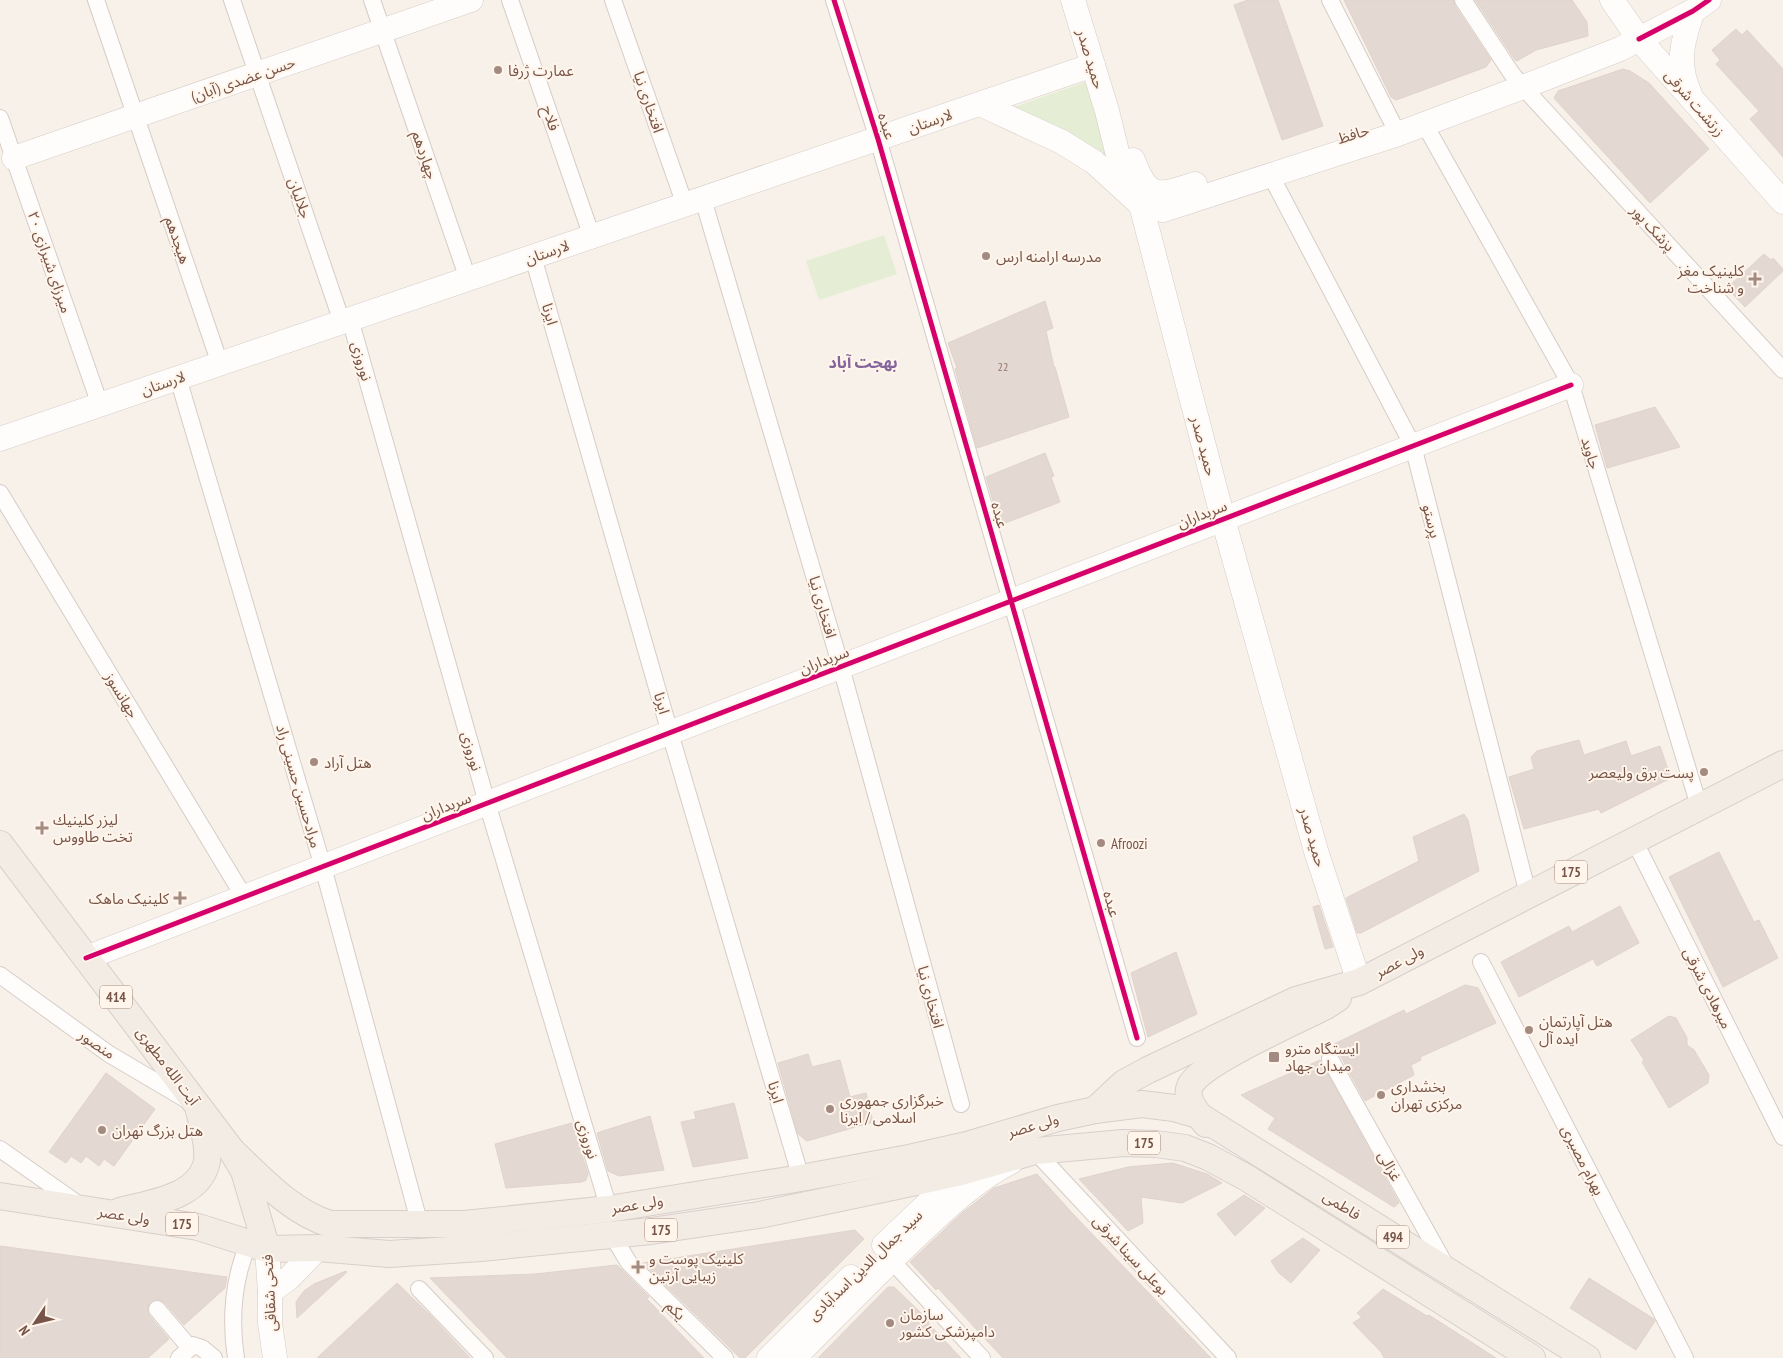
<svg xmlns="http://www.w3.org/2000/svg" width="1783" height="1358" font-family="'PT Sans Narrow','Noto Sans Arabic',sans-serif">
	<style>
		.green { fill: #e5eed4 }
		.building { fill: #e4d8d2; stroke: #e0d3cc }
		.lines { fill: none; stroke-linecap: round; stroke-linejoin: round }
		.street-casing { stroke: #d6ccc6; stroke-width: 18 }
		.secondary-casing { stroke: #d6ccc6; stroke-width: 25 }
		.primary-casing { stroke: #d9cec9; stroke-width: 28 }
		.street { stroke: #fefdfc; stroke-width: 16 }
		.secondary { stroke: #fefdfc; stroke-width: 24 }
		.primary { stroke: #f3ece5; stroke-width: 26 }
		.cycleway-casing { stroke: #fff5eb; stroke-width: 8 }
		.cycleway { stroke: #d6006c; stroke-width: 5 }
		.poi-dot { fill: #a48b81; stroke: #fff5eb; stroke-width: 2 }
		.labels { text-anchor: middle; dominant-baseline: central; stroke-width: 4; stroke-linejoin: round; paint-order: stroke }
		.number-label { font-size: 12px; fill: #94776d }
		.shield { fill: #fff5eb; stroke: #a08479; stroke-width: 1 }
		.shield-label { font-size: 14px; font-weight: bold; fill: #775448 }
		.street-label { font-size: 15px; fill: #775448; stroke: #fff5eb }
		.poi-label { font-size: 15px; fill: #775448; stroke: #fff5eb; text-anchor: start }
		.neighbourhood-label { font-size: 16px; font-weight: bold; fill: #83649b; stroke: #fff5eb }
	</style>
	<rect width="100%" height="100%" fill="#f7f1ea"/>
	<g class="green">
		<path d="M 1088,81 L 1109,166 L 1000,112 Z"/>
		<path d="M 884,235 L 897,274 L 819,300 L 806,261 Z"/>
	</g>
	<g class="building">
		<path d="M 1248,0 L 1278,0 L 1323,126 L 1282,140 L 1234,5 Z"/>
		<path d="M 1344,0 L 1453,0 L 1455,6 L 1491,60 L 1486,67 L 1396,100 L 1391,97 Z"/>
		<path d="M 1475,0 L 1572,0 L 1587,22 L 1588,36 L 1536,50 L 1517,61 L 1515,60 Z"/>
		<path d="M 1736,29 L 1742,35 L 1747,30 L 1783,69 L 1783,157 L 1750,119 L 1759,111 L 1716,64 L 1720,60 L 1712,50 Z"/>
		<path d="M 1623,69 L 1630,71 L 1649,83 L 1709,149 L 1650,203 L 1554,98 L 1558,91 Z"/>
		<path d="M 1764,254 L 1771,260 L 1773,258 L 1783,269 L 1783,271 L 1745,307 L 1727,288 Z"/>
		<path d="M 1045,301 L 1053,328 L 1046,331 L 1054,367 L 1055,367 L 1069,417 L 977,448 L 955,369 L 957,368 L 948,343 Z"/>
		<path d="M 1655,407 L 1680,447 L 1607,468 L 1595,425 Z"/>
		<path d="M 1045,453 L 1054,476 L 1051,477 L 1060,502 L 1000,525 L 986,477 Z"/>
		<path d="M 1579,740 L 1584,755 L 1626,741 L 1631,756 L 1660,746 L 1671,778 L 1601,813 L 1599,809 L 1524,829 L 1509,777 L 1534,769 L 1531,757 L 1537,751 Z"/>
		<path d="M 1464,814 L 1468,820 L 1479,871 L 1361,933 L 1357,933 L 1346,898 L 1419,861 L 1413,837 Z"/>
		<path d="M 1719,852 L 1754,922 L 1759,920 L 1778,958 L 1723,987 L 1669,877 Z"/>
		<path d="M 1319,905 L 1333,947 L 1325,949 L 1313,907 Z"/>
		<path d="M 1620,906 L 1639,943 L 1597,966 L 1593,959 L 1519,997 L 1501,962 L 1569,926 L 1572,932 Z"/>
		<path d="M 1176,952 L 1197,1014 L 1148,1037 L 1131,973 Z"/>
		<path d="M 1465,985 L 1478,988 L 1496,1023 L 1420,1057 L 1421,1060 L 1411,1065 L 1414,1075 L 1365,1101 L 1334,1044 L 1404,1010 L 1406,1014 Z"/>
		<path d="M 1669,1016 L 1676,1018 L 1687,1038 L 1687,1045 L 1694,1050 L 1709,1075 L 1708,1083 L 1669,1108 L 1642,1062 L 1644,1060 L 1631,1040 Z"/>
		<path d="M 808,1054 L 812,1067 L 840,1060 L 850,1097 L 866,1093 L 873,1122 L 807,1141 L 798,1134 L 778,1063 Z"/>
		<path d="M 1320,1060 L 1399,1203 L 1394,1207 L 1268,1129 L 1275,1118 L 1241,1095 Z"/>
		<path d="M 106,1073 L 155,1109 L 114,1166 L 104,1159 L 99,1166 L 86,1156 L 81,1163 L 71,1156 L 66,1163 L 49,1152 Z"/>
		<path d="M 734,1103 L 748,1158 L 693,1167 L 681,1122 L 696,1119 L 694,1112 Z"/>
		<path d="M 650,1116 L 664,1170 L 619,1176 L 608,1171 L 597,1133 Z"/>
		<path d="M 572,1123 L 588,1174 L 586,1180 L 582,1182 L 506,1188 L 495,1144 Z"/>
		<path d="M 1173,1163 L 1207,1174 L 1222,1183 L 1182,1203 L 1141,1197 L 1143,1223 L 1128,1231 L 1079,1179 L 1128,1167 Z"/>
		<path d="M 1037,1174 L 1074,1215 L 1211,1358 L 1003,1358 L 938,1288 L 936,1290 L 910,1262 L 962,1213 L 994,1188 Z"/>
		<path d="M 1244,1195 L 1265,1208 L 1235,1236 L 1217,1214 Z"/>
		<path d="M 855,1230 L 864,1239 L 745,1358 L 740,1358 L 643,1263 Z"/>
		<path d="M 1303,1238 L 1320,1250 L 1291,1283 L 1278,1272 L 1271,1261 Z"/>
		<path d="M 0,1246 L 227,1277 L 225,1288 L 184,1325 L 164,1302 L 156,1299 L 150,1302 L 147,1310 L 149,1315 L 169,1339 L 148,1358 L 0,1358 Z"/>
		<path d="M 617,1265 L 649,1297 L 647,1299 L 704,1358 L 507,1358 L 430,1278 L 535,1274 Z"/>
		<path d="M 346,1271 L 347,1272 L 297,1318 L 296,1302 L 304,1291 L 314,1284 Z"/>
		<path d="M 1589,1278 L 1654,1319 L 1655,1321 L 1636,1350 L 1570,1308 Z"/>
		<path d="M 397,1283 L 433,1318 L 470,1358 L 317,1358 Z"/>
		<path d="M 888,1287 L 894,1287 L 921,1313 L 929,1322 L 928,1323 L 961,1358 L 818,1358 Z"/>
		<path d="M 1383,1289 L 1427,1316 L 1429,1315 L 1496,1358 L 1384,1358 L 1381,1352 L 1353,1323 L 1362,1317 L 1357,1313 Z"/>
	</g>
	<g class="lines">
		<defs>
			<g id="street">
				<path d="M 96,0 L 220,364"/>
				<path d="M 232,0 L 342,322"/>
				<path d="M 372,0 L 468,279"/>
				<path d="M 510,0 L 592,237"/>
				<path d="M 613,0 L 685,205"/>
				<path d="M 834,0 L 878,139 L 1137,1038"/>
				<path d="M 1330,0 L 1398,134"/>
				<path d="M 1463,0 L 1512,74 L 1523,87 L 1783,370"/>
				<path d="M 0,118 L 100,405"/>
				<path d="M 1425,125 L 1571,385 L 1699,806"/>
				<path d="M 1270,174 L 1413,446 L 1528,894"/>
				<path d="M 703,199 L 841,667 L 961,1104"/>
				<path d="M 533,257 L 670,733 L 801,1178"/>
				<path d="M 350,319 L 487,803 L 609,1209"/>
				<path d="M 178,378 L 323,867 L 420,1225"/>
				<path d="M 0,493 L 244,897"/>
				<path d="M 1634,840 L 1783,1137"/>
				<path d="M 1481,962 L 1685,1358"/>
				<path d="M 0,975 L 109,1054 L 187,1100"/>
				<path d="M 1330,1059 L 1447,1268"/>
				<path d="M 0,1149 L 78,1204"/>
				<path d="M 1035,1151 L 1228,1358"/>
				<path d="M 612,1235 L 629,1263 L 725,1358"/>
				<path d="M 891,1260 L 982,1358"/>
				<path d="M 419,1289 L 485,1358"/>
				<path d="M 157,1309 L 190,1348"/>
				<path d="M 179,1358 L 193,1345 L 202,1348 L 214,1358"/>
				<path d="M 236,1358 C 230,1320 233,1278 249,1243"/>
			</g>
			<g id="secondary">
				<path d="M 1073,0 L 1107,111 L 1124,180 L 1130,190 L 1141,205 L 1223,519 L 1316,851 L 1359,982"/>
				<path d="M 1612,0 L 1639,39 L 1783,202"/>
				<path d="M 1690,94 C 1676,63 1682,41 1693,11"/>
				<path d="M 980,104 L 1062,142 L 1094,162 L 1141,205 L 1163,210 L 1398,134 L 1523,87 L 1620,49 L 1693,11 L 1709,0"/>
				<path d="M 14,158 L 471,0"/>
				<path d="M 1133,160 C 1148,200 1158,196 1195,184"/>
				<path d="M 0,439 L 1093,65"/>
				<path d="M 86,958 L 1571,385"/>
				<path d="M 884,1245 L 961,1172"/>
				<path d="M 267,1249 L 270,1292 L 270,1323 L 275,1358"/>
				<path d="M 270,1292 L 289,1278 L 318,1248"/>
				<path d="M 769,1358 L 851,1277"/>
				<path d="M 794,1358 C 836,1316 877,1273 921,1232 C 949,1206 977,1179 1011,1162"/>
			</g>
			<g id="primary">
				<path d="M 0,844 L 232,1151 L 244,1171 L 267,1249"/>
				<path d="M 1095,1110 L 1124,1083 L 1148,1070 L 1296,1000 L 1359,982 L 1783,764"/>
				<path d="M 1206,1124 C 1198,1114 1184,1099 1190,1086 C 1201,1062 1299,1020 1326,1006 L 1338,998"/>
				<path d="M 232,1151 C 261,1178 291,1212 330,1224 L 464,1224 L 609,1209 L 801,1178 L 909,1158 L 967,1145 L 1058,1118 L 1095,1110 L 1142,1104 L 1174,1108 L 1198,1115 L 1587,1358"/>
				<path d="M 0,1196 L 198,1227 L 267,1249 L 318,1248 L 389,1254 L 481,1248 L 651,1231 L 759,1215 L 916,1182 L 961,1172 L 1035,1151 L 1123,1143 L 1156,1144 L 1185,1148 L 1208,1157 L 1247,1178 L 1532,1358"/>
				<path d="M 120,1211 C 149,1203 200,1198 207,1161 C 209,1145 203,1126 199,1111"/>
			</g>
		</defs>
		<use href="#street" class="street-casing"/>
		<use href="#secondary" class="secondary-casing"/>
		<use href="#primary" class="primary-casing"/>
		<use href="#street" class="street"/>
		<use href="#secondary" class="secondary"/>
		<use href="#primary" class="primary"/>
		<defs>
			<g id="cycleway">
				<path d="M 834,0 L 878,139 L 1137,1038"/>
				<path d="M 1639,39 L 1693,11 L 1709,0"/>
				<path d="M 86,958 L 1571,385"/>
			</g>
		</defs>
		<use href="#cycleway" class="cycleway-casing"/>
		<use href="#cycleway" class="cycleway"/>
	</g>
	<g class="poi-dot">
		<circle cx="498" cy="70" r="5"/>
		<circle cx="986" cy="256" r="5"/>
		<path d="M1752.5 271.5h5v5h5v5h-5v5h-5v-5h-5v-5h5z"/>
		<circle cx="314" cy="762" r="5"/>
		<circle cx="1704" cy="772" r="5"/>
		<path d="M39.5 820.5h5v5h5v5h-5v5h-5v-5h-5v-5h5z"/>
		<circle cx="1101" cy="843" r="5"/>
		<path d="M177.5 890.5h5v5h5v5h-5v5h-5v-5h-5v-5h5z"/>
		<circle cx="1529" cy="1030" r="5"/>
		<rect x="1268" y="1051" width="12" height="12" rx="2.5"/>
		<circle cx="1381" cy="1095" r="5"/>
		<circle cx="830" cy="1109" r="5"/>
		<circle cx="102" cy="1130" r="5"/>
		<path d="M635.5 1259.5h5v5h5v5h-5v5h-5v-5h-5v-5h5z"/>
		<circle cx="890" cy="1323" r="5"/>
	</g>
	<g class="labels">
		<g class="number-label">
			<text x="1003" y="366">22</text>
		</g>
		<g class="shield">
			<rect x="1555" y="860.5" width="32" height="23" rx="4"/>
			<rect x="100" y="985.5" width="32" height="23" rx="4"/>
			<rect x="1128" y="1131.5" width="32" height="23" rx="4"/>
			<rect x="166" y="1212.5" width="32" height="23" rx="4"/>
			<rect x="645" y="1218.5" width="32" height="23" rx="4"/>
			<rect x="1377" y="1225.5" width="32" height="23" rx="4"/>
		</g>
		<g class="shield-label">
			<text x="1571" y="872">175</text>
			<text x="116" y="997">414</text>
			<text x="1144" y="1143">175</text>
			<text x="182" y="1224">175</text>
			<text x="661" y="1230">175</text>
			<text x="1393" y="1237">494</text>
		</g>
		<g class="street-label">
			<text transform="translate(1091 59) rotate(73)">حمید صدر</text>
			<text transform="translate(243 79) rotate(-19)">حسن عضدی (آبان)</text>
			<text transform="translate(649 102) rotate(71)">افتخاری نیا</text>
			<text transform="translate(1695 103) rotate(49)">زرتشت شرقی</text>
			<text transform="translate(551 118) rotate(71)">فلاح</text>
			<text transform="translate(930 121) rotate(-19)">لارستان</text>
			<text transform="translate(887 126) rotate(73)">عبده</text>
			<text transform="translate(1353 134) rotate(-17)">حافظ</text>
			<text transform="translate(425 155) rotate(71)">چهاردهم</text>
			<text transform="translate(300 198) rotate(71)">جلالیان</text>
			<text transform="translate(1653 228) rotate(47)">پزشک پور</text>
			<text transform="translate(178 240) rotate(71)">هیجدهم</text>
			<text transform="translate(547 252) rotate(-19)">لارستان</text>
			<text transform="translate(50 262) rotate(71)">میرزای شیرازی ۲۰</text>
			<text transform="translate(550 314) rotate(74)">ايرنا</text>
			<text transform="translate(362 361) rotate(74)">نوروزی</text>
			<text transform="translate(163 383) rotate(-19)">لارستان</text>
			<text transform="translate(1204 446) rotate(75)">حمید صدر</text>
			<text transform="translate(1591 453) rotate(73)">جاوید</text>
			<text transform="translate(1202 514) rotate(-21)">سربداران</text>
			<text transform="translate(1000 515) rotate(74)">عبده</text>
			<text transform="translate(1432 521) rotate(76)">پرستو</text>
			<text transform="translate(823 607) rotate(74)">افتخاری نیا</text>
			<text transform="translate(824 660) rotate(-21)">سربداران</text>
			<text transform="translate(122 695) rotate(59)">جهانسوز</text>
			<text transform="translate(662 703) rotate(74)">ايرنا</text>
			<text transform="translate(472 751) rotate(74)">نوروزی</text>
			<text transform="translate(299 786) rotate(74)">مرادحسین حسینی راد</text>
			<text transform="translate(446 806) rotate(-21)">سربداران</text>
			<text transform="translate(1313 837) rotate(74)">حمید صدر</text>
			<text transform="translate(1112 904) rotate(74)">عبده</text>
			<text transform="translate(1399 961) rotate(-28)">ولی عصر</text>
			<text transform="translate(1708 988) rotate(63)">میرهادی شرقی</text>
			<text transform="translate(931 997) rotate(75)">افتخاری نیا</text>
			<text transform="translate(97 1044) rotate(34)">منصور</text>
			<text transform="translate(168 1066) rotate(53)">آیت الله مطهری</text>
			<text transform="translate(776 1092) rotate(74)">ايرنا</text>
			<text transform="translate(1033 1125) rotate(-16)">ولی عصر</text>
			<text transform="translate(588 1139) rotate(73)">نوروزی</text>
			<text transform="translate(1583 1160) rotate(63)">بهرام مصیری</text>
			<text transform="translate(1390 1166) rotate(61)">غزالی</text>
			<text transform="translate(637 1204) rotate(-9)">ولی عصر</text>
			<text transform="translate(1342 1205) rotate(32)">فاطمی</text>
			<text transform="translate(124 1215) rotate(9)">ولی عصر</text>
			<text transform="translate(1131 1255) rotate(47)">بوعلی سینا شرقی</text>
			<text transform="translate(865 1265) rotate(-44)">سید جمال الدین اسدآبادی</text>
			<text transform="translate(269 1293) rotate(-93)">فتحی شقاقی</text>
			<text transform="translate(676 1310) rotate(45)">یکم</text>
		</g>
		<g class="poi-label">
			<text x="508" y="70">عمارت ژرفا</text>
			<text x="996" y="256">مدرسه ارامنه ارس</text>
			<text x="1744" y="270" text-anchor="end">کلینیک مغز<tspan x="1744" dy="17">و شناخت</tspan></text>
			<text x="324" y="762">هتل آراد</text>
			<text x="1694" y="772" text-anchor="end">پست برق ولیعصر</text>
			<text x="53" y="819">ليزر كلينيك<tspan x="53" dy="17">تخت طاووس</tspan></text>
			<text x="1111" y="843">Afroozi</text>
			<text x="169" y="898" text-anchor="end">کلینیک ماهک</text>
			<text x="1539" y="1021">هتل آپارتمان<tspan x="1539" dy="17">ایده آل</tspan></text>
			<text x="1285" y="1048">ایستگاه مترو<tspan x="1285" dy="17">میدان جهاد</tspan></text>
			<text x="1391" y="1086">بخشداری<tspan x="1391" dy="17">مرکزی تهران</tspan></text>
			<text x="840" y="1100">خبرگزاری جمهوری<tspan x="840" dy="17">اسلامی / ایرنا</tspan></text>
			<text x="112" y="1130">هتل بزرگ تهران</text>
			<text x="649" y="1258">کلینیک پوست و<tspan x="649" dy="17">زیبایی آرتین</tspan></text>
			<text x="900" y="1314">سازمان<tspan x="900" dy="17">دامپزشکی کشور</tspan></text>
		</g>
		<g class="neighbourhood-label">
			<text x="863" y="362">بهجت آباد</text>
		</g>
	</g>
	<g transform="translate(35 1323) rotate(235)" stroke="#fff5eb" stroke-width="4" paint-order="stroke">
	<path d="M0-4L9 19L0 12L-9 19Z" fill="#775448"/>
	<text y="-8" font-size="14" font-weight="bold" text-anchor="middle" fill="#775448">N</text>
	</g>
</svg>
